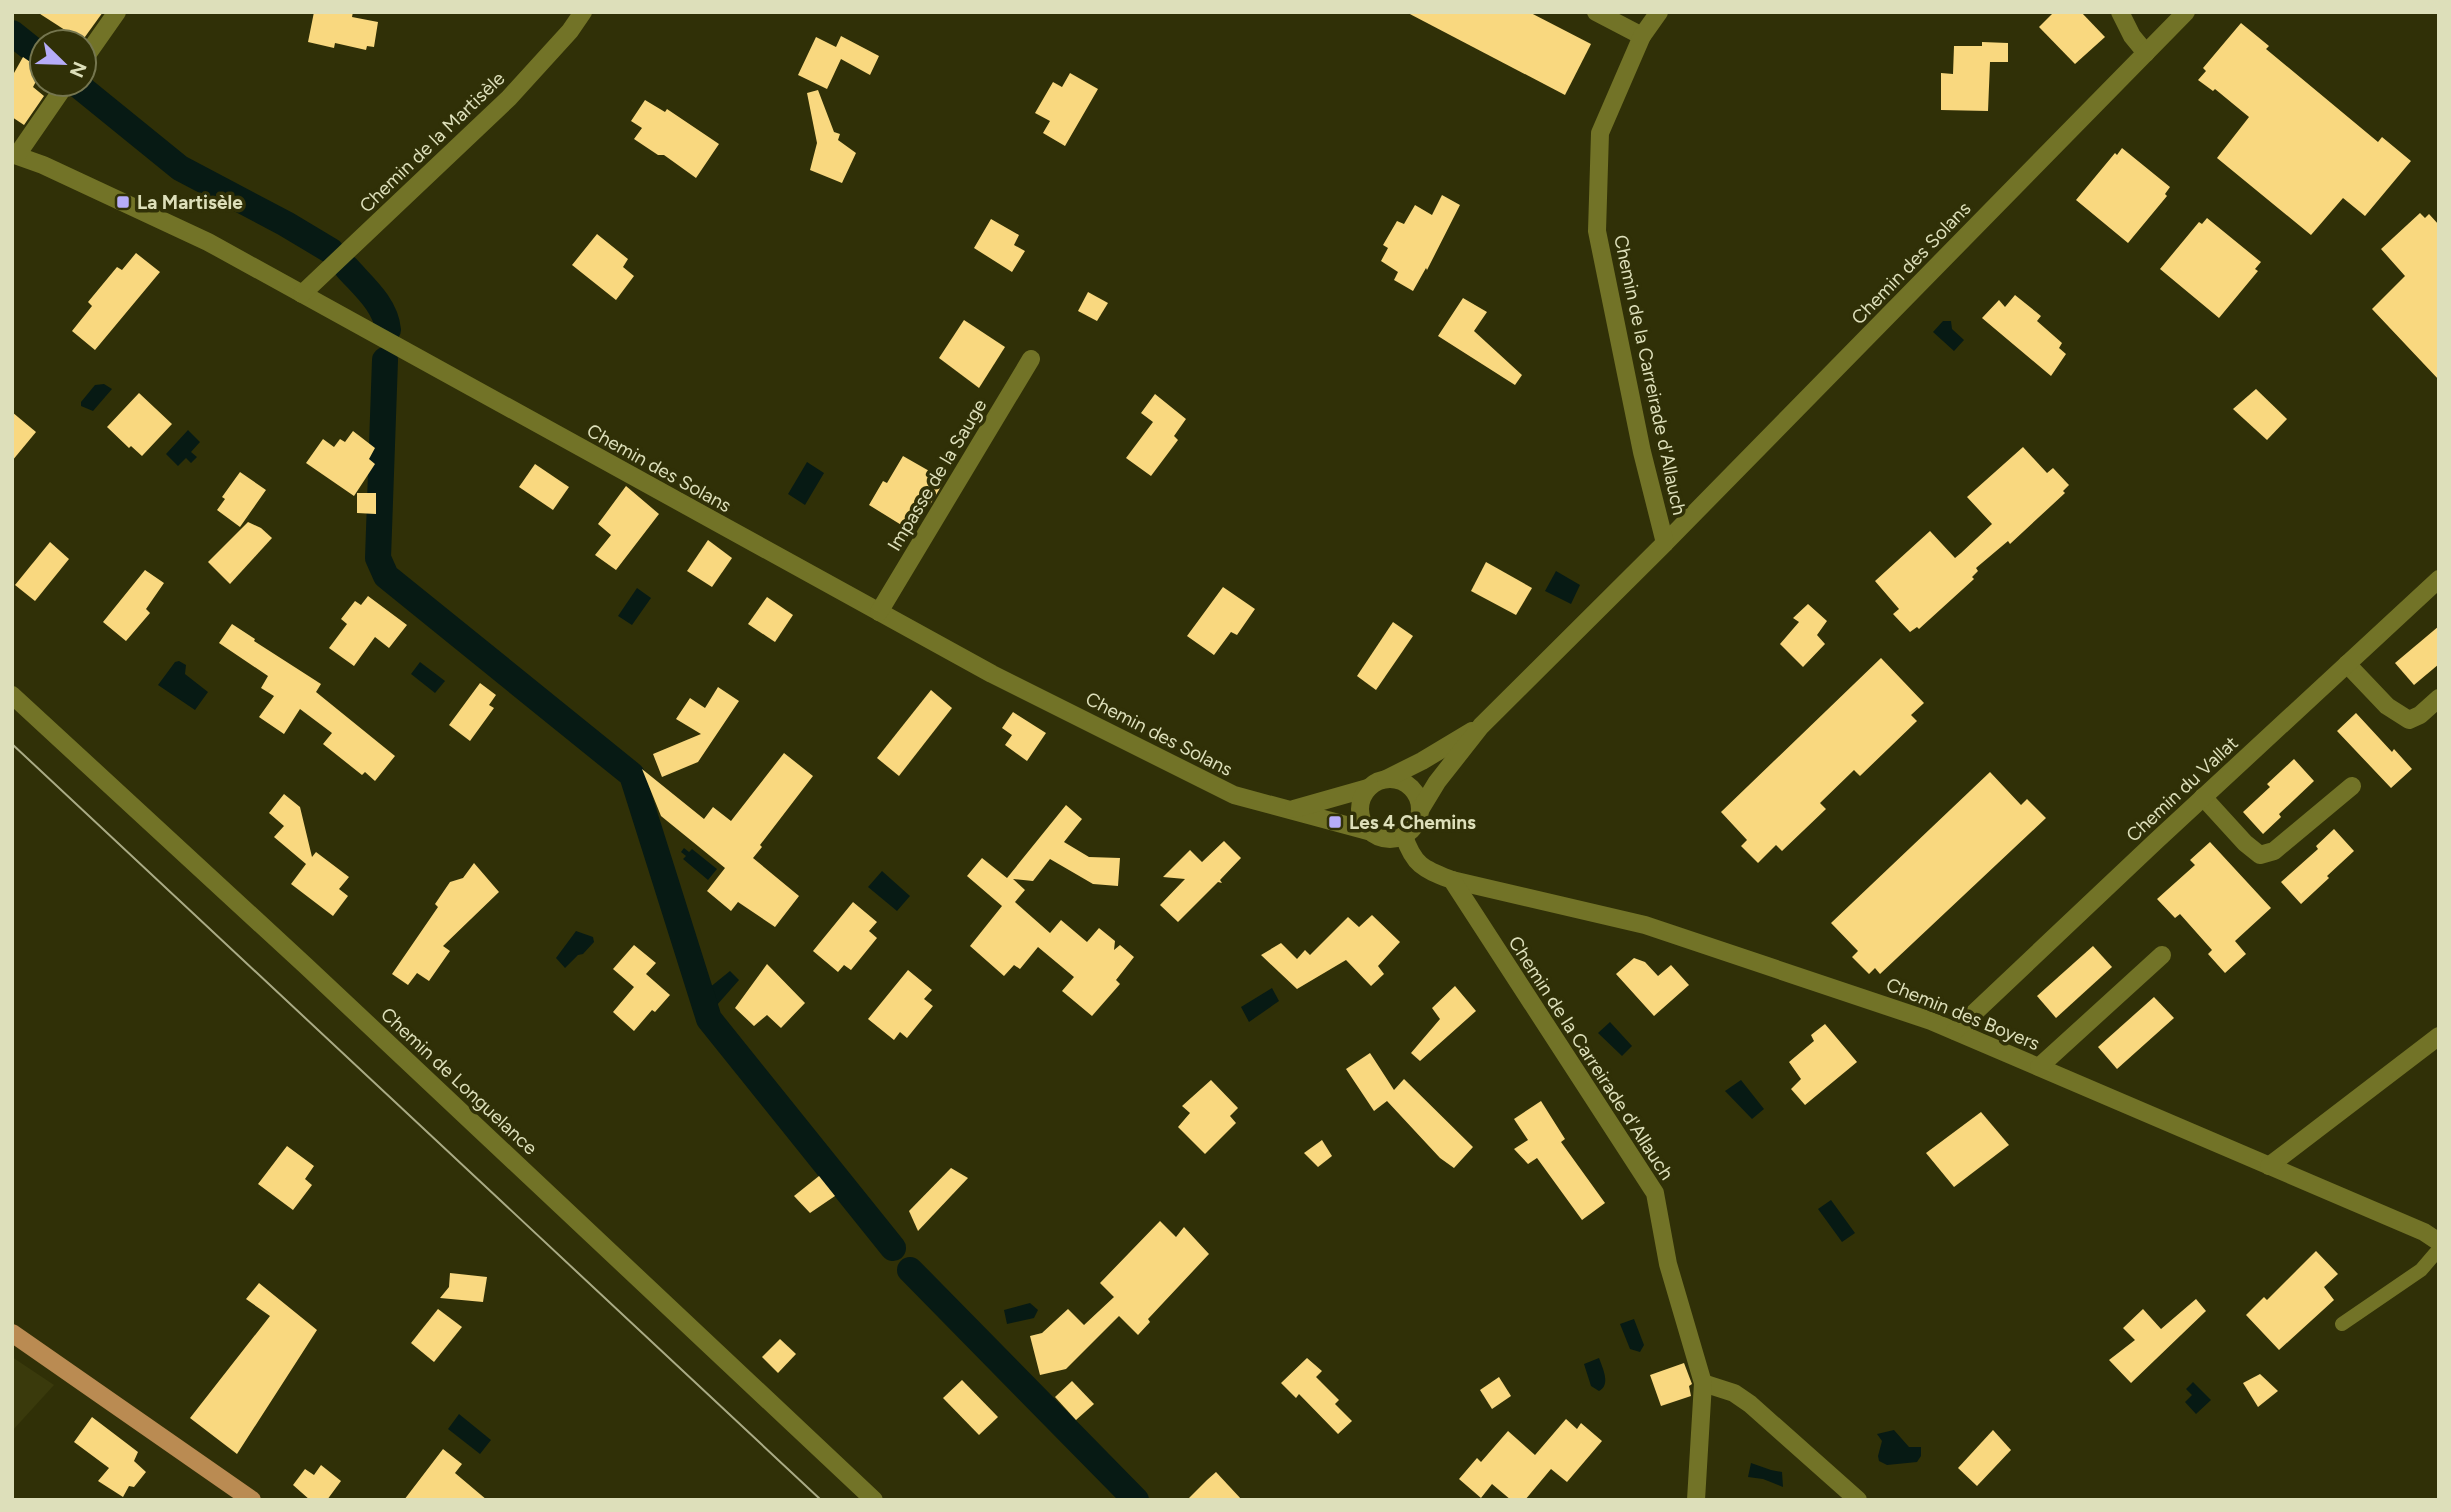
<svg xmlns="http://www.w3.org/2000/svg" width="2451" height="1512" font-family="Figtree,sans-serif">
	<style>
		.built { fill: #3a3a0c }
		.water { fill: #071a14 }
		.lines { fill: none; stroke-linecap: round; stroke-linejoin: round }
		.canal { stroke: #071a14; stroke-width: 26 }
		.building { fill: #f9d87f }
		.lane { stroke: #727327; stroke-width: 14 }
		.street { stroke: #727327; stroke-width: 18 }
		.secondary { stroke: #727327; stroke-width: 18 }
		.primary { stroke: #ba8b52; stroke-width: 18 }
		.tram { stroke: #aaab85; stroke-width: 2 }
		.poi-dot { fill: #b6acf8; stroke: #303007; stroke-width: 2.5 }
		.labels { text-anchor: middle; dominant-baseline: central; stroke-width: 7; stroke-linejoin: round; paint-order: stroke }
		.street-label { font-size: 19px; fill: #dddfba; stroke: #303007 }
		.poi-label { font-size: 19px; font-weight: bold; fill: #dddfba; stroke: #303007; text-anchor: start }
	</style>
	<rect width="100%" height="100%" fill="#303007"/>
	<path class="built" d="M 12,1357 L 54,1385 L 12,1431 Z"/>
	<g class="water">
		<path d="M 1943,321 L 1951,321 L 1952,329 L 1964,340 L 1954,351 L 1933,332 Z"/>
		<path d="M 104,384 L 112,389 L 93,411 L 81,406 L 81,402 L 95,385 Z"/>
		<path d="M 188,430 L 200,442 L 191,452 L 197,457 L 191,463 L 186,458 L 178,466 L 166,454 Z"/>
		<path d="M 807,462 L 824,473 L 805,505 L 788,494 Z"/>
		<path d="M 1556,571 L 1580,585 L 1571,604 L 1545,591 Z"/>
		<path d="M 637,588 L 651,598 L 632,625 L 618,616 Z"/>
		<path d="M 179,661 L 186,665 L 185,674 L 208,692 L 195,710 L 158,685 L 175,662 Z"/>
		<path d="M 420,662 L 445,681 L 435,693 L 411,674 Z"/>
		<path d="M 684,848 L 689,852 L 692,849 L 717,869 L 708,880 L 683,859 L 686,856 L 681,852 Z"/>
		<path d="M 882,871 L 910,896 L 897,911 L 868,887 Z"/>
		<path d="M 576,931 L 593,937 L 594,942 L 583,954 L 578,955 L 565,968 L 556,958 Z"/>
		<path d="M 730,971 L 739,980 L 717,1005 L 709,988 Z"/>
		<path d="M 1272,988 L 1279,1001 L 1249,1022 L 1241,1007 Z"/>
		<path d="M 1610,1022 L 1632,1046 L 1622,1056 L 1598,1033 Z"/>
		<path d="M 1741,1080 L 1764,1109 L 1752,1119 L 1725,1091 Z"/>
		<path d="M 1831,1200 L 1855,1233 L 1842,1242 L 1818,1209 Z"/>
		<path d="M 1030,1303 L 1038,1310 L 1034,1318 L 1007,1324 L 1004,1310 Z"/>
		<path d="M 1634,1319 L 1644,1345 L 1640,1352 L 1630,1349 L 1620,1324 Z"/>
		<path d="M 1599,1358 C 1603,1369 1611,1385 1599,1391 L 1591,1386 L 1584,1364 Z"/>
		<path d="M 2193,1382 L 2211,1400 L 2196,1414 L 2185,1402 L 2192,1395 L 2186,1389 Z"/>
		<path d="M 459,1414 L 491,1440 L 480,1454 L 448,1429 Z"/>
		<path d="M 1894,1430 L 1909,1447 L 1921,1447 L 1921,1456 L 1917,1462 L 1887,1465 L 1879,1461 L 1878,1456 L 1882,1441 L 1877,1434 Z"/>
		<path d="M 1751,1463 L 1771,1470 L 1782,1472 L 1783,1487 L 1763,1479 L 1748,1477 Z"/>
	</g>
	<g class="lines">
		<g class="canal">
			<path d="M 12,33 L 42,57"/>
			<path d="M 79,86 L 180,168 L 286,224 L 331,251"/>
			<path d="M 347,268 C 363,286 386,305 388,330"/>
			<path d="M 385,360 L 378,558 L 386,576 L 632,775 L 709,1019 L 893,1248"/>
			<path d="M 910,1270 L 1136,1500"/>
		</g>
	</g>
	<g class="building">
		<path d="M 37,12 L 103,12 L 82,41 Z"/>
		<path d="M 314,12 L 353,12 L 352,17 L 378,22 L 374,47 L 367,46 L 366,50 L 335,43 L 334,48 L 308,42 Z"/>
		<path d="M 1406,12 L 1529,12 L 1591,44 L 1565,95 Z"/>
		<path d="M 2054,12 L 2081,12 L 2105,37 L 2075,64 L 2039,27 Z"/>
		<path d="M 2241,23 L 2269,46 L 2266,49 L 2378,142 L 2382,137 L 2411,161 L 2365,216 L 2343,198 L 2311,235 L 2217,158 L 2249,117 L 2215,89 L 2213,91 L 2198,80 L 2206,71 L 2203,68 Z"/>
		<path d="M 841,36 L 879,56 L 870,75 L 841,59 L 827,89 L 798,75 L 816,37 L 836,47 Z"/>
		<path d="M 1982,42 L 2008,43 L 2008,62 L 1990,62 L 1988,111 L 1941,110 L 1941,73 L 1953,74 L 1954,46 L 1982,46 Z"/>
		<path d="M 23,57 L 42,70 L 33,87 L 44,96 L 24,125 L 12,117 L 12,71 L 14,73 Z"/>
		<path d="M 1070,73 L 1098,89 L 1065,146 L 1043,133 L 1050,121 L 1035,113 L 1053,82 L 1062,87 Z"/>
		<path d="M 818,90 L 834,132 L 840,134 L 838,140 L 856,153 L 842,183 L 810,170 L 817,143 L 807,93 Z"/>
		<path d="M 645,100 L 665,112 L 667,109 L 719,144 L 696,178 L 664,155 L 658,155 L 634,139 L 642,128 L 631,121 Z"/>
		<path d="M 2122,148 L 2170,187 L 2165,194 L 2167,196 L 2128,243 L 2076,200 L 2115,153 L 2117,155 Z"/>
		<path d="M 1442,195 L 1460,205 L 1427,270 L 1426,268 L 1413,291 L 1394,280 L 1398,272 L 1381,261 L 1388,248 L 1383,245 L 1397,221 L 1404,224 L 1415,205 L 1432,215 Z"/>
		<path d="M 2420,213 L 2425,218 L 2429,214 L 2439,225 L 2439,380 L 2372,309 L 2405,276 L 2381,249 Z"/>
		<path d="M 2207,218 L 2261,262 L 2255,269 L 2258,271 L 2219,318 L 2160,269 L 2199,222 L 2202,224 Z"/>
		<path d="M 991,219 L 1019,235 L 1014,245 L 1025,251 L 1012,272 L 974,248 Z"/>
		<path d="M 597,234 L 628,259 L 623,267 L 634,276 L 616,300 L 572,265 Z"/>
		<path d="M 136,253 L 160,272 L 95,350 L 72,331 L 92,306 L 88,302 L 117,267 L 122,270 Z"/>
		<path d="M 1088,292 L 1108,303 L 1097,321 L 1078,311 Z"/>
		<path d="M 2015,295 L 2041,316 L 2037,321 L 2062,343 L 2059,348 L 2066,354 L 2051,376 L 1982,318 L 1999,300 L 2005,307 Z"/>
		<path d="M 1463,298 L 1487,312 L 1474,331 L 1522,375 L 1515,385 L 1438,336 Z"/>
		<path d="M 964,320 L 1005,347 L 979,388 L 939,358 Z"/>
		<path d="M 2256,389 L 2287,419 L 2267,440 L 2233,409 Z"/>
		<path d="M 139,393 L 172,424 L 142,456 L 131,446 L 129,448 L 107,427 Z"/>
		<path d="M 1155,394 L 1186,419 L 1174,436 L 1178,440 L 1151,476 L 1126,458 L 1153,422 L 1141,413 Z"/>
		<path d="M 12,412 L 36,432 L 12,461 Z"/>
		<path d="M 353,431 L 375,448 L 369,459 L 375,464 L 354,496 L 306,463 L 323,439 L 334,447 L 340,439 L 345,442 Z"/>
		<path d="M 2023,447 L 2047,473 L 2053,468 L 2069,485 L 2063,491 L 2065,493 L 2010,544 L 2008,541 L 1976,568 L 1978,571 L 1972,577 L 1974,579 L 1919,629 L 1917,627 L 1910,632 L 1893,614 L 1899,609 L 1875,581 L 1930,531 L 1955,558 L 1961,553 L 1992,524 L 1967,497 Z"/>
		<path d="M 903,456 L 945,480 L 928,508 L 919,502 L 903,526 L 869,505 L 883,481 L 887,483 Z"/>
		<path d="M 535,464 L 569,487 L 553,510 L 519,487 Z"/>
		<path d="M 240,472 L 266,490 L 240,527 L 217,510 L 225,499 L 222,497 Z"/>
		<path d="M 626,486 L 659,514 L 616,570 L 595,555 L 611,535 L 598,524 Z"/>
		<path d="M 357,493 L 376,493 L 376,514 L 357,513 Z"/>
		<path d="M 248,522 L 261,528 L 272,538 L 230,584 L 208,562 Z"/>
		<path d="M 708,540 L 732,558 L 712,587 L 687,571 Z"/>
		<path d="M 50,542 L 69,559 L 35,601 L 15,585 Z"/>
		<path d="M 1486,562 L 1532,588 L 1516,615 L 1471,591 Z"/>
		<path d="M 145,570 L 164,583 L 146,609 L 150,613 L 126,641 L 103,622 Z"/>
		<path d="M 1223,587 L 1255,609 L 1237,635 L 1231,632 L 1214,655 L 1187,636 Z"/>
		<path d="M 368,596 L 407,625 L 389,648 L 375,637 L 354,666 L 329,648 L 347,624 L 341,619 L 355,601 L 361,605 Z"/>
		<path d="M 767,597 L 793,615 L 775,642 L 748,624 Z"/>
		<path d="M 1808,604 L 1827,621 L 1817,635 L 1825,644 L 1803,667 L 1780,644 L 1799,622 L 1793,618 Z"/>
		<path d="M 1393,622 L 1413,636 L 1376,690 L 1357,676 Z"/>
		<path d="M 232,624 L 255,639 L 254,641 L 321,684 L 316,692 L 395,756 L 375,781 L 365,772 L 362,775 L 323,744 L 332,733 L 300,709 L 284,734 L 259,717 L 274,696 L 261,688 L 268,676 L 219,643 Z"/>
		<path d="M 2439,626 L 2439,664 L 2414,685 L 2395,663 Z"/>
		<path d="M 1881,658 L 1924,703 L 1911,715 L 1917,721 L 1860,776 L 1854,770 L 1820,803 L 1826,809 L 1782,851 L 1776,845 L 1758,863 L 1741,846 L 1747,840 L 1721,812 Z"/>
		<path d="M 480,683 L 496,695 L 489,705 L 494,708 L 470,741 L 449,725 Z"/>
		<path d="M 718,687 L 739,701 L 698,762 L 662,777 L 653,754 L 701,734 L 676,719 L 690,698 L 705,708 Z"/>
		<path d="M 931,690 L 952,708 L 899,776 L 877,758 Z"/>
		<path d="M 1013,712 L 1046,733 L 1027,761 L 1005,745 L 1012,735 L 1002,728 Z"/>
		<path d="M 2356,713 L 2392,752 L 2394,749 L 2412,769 L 2391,788 L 2337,731 Z"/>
		<path d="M 784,753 L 813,776 L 760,845 L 762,847 L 753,858 L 799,896 L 775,927 L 738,902 L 731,911 L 707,891 L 725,868 L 661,816 L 642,769 L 704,819 L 713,807 L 731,821 Z"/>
		<path d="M 2294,759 L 2314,781 L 2279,814 L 2281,817 L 2263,834 L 2243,812 L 2270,787 L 2267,784 Z"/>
		<path d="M 1990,772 L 2021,805 L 2027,799 L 2046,818 L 1880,974 L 1875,968 L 1869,974 L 1852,957 L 1858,951 L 1831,923 Z"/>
		<path d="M 284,794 L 300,807 L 312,857 L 316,852 L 349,877 L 339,889 L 348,896 L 333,916 L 291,884 L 306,864 L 274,837 L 284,826 L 269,813 Z"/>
		<path d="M 1066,805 L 1082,819 L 1064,842 L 1089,857 L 1120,858 L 1118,886 L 1093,884 L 1050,859 L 1033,881 L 1013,879 L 1025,890 L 1015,902 L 1050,933 L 1061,920 L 1087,942 L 1099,928 L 1115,941 L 1114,950 L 1120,945 L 1134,957 L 1116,980 L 1120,984 L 1092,1016 L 1062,991 L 1074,977 L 1038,947 L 1020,969 L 1014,965 L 1004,976 L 970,946 L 1002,906 L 967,876 L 982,858 L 1007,878 Z"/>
		<path d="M 2334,829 L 2354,851 L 2327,876 L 2329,878 L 2301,904 L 2281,882 L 2318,849 L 2316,846 Z"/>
		<path d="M 1224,841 L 1241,858 L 1220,880 L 1222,883 L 1218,882 L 1178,922 L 1160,905 L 1185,879 L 1163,877 L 1190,850 L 1202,862 Z"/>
		<path d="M 2210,842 L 2271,908 L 2235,941 L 2246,954 L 2225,973 L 2208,954 L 2212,950 L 2180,914 L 2175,918 L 2157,899 L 2195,865 L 2190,860 Z"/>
		<path d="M 474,863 L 499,892 L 443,946 L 450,951 L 429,981 L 417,973 L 408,985 L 392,974 L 438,907 L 435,904 L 450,882 L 463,878 Z"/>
		<path d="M 853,902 L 877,922 L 869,931 L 877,938 L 851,970 L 844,965 L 838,972 L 813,951 Z"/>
		<path d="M 1372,915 L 1400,942 L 1378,966 L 1384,974 L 1371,986 L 1346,960 L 1297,989 L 1261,955 L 1281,943 L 1297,959 L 1305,950 L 1310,955 L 1348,917 L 1359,927 Z"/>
		<path d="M 634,945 L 656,963 L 646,974 L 670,995 L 655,1012 L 652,1010 L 634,1031 L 613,1012 L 634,987 L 613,969 Z"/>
		<path d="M 2093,946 L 2112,967 L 2056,1018 L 2037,996 Z"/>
		<path d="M 1634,958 L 1645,962 L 1658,976 L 1671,965 L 1689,985 L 1654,1016 L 1616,974 Z"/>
		<path d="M 767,964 L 805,1003 L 781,1028 L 767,1015 L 754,1026 L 735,1008 Z"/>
		<path d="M 908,970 L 932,990 L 924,999 L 933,1006 L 907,1038 L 900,1032 L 894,1040 L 868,1019 Z"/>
		<path d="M 1455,986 L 1476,1011 L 1420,1061 L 1411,1053 L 1440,1019 L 1432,1008 Z"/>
		<path d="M 2154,997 L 2174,1018 L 2117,1069 L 2098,1047 Z"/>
		<path d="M 1825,1024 L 1857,1062 L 1805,1105 L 1791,1089 L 1801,1079 L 1789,1062 L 1814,1041 L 1811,1035 Z"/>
		<path d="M 1370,1053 L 1394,1090 L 1404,1079 L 1473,1147 L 1454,1168 L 1440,1158 L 1387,1101 L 1374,1111 L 1346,1069 Z"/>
		<path d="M 1211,1080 L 1238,1108 L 1230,1116 L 1236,1123 L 1205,1154 L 1178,1127 L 1190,1113 L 1182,1106 Z"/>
		<path d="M 1541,1101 L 1565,1139 L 1561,1142 L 1605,1203 L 1582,1220 L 1537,1158 L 1528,1164 L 1514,1149 L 1528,1140 L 1514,1119 Z"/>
		<path d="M 1981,1112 L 2009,1145 L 1954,1187 L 1926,1153 Z"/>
		<path d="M 1322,1140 L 1332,1156 L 1318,1167 L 1304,1153 Z"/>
		<path d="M 287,1146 L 314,1166 L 305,1179 L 312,1185 L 293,1210 L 258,1184 Z"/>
		<path d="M 951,1168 L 968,1178 L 918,1231 L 909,1211 Z"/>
		<path d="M 819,1176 L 835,1196 L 810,1213 L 794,1196 Z"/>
		<path d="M 1160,1221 L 1176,1237 L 1184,1227 L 1209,1254 L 1148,1319 L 1150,1322 L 1138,1335 L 1119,1316 L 1066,1369 L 1040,1375 L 1030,1336 L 1042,1333 L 1068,1309 L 1084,1325 L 1114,1297 L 1100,1283 Z"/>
		<path d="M 2316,1251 L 2338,1274 L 2324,1287 L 2334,1300 L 2279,1350 L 2246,1315 L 2264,1297 L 2267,1300 Z"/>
		<path d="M 450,1273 L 487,1277 L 483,1302 L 440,1298 L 449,1287 Z"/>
		<path d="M 259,1283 L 317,1330 L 237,1454 L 190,1418 L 270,1316 L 246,1299 Z"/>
		<path d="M 2196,1299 L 2206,1311 L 2131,1383 L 2109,1360 L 2135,1340 L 2123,1328 L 2143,1309 L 2161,1329 Z"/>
		<path d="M 438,1309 L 462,1327 L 434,1362 L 411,1343 Z"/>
		<path d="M 780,1339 L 796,1354 L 778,1373 L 762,1357 Z"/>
		<path d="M 1307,1358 L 1322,1371 L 1316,1377 L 1339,1400 L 1335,1404 L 1352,1421 L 1338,1434 L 1299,1394 L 1296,1398 L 1281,1383 Z"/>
		<path d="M 1684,1363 L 1692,1384 L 1689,1386 L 1691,1396 L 1661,1406 L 1650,1375 Z"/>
		<path d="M 2260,1374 L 2278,1391 L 2258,1407 L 2243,1383 Z"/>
		<path d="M 1499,1377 L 1511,1396 L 1492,1409 L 1480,1390 Z"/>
		<path d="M 962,1380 L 998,1417 L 979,1435 L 943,1398 Z"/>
		<path d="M 1072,1381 L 1094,1404 L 1076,1420 L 1055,1397 Z"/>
		<path d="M 92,1417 L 138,1452 L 134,1461 L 146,1472 L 134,1487 L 129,1486 L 123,1497 L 98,1481 L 109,1468 L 74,1442 Z"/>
		<path d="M 1566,1419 L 1577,1429 L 1581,1423 L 1602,1441 L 1567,1482 L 1551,1469 L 1525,1500 L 1511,1500 L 1492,1484 L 1481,1498 L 1459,1479 L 1477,1458 L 1481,1462 L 1508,1431 L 1535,1455 Z"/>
		<path d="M 1993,1430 L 2011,1450 L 1977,1486 L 1958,1468 Z"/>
		<path d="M 443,1449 L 462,1464 L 455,1473 L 487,1500 L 404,1500 Z"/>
		<path d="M 321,1465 L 341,1481 L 327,1500 L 310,1500 L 293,1485 L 305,1469 L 314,1475 Z"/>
		<path d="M 1216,1472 L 1242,1500 L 1187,1500 L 1207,1480 Z"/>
	</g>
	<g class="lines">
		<path class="lane" d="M 2342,1324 L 2421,1270 L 2439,1249"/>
		<g class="street">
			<path d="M 1596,12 L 1642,36"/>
			<path d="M 2120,12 L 2132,36 L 2146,53"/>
			<path d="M 84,59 L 117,12"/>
			<path d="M 12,154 L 43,165 L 208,242 L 992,674 L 1234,795 L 1368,831"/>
			<path d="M 17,155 L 66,84"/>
			<path d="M 302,294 L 509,98 L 570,31 L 583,12"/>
			<path d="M 1665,543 L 2186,12"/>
			<path d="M 879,612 L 1031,359"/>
			<path d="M 2347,664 L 2387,706 L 2409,720 L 2420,715 L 2439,698"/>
			<path d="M 2203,797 L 2245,843 L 2260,855 L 2274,851 L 2352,786"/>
			<path d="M 1294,809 L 1368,788"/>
			<path d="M 1452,880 L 1645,925 L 1931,1021 L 2424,1232 L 2439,1242"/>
			<path d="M 1955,1031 L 2156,841 L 2439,579"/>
			<path d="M 2039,1067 L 2162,955"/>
			<path d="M 2269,1166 L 2439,1036"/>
			<path d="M 1703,1383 L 1734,1393 L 1750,1404 L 1858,1500"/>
		</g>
		<g class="secondary">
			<path d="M 12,695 L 306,966 L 874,1500"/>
			<circle cx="1390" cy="809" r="30"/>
			<path d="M 1386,779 L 1422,761 L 1472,731"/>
			<path d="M 1420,810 L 1437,782 L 1481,726 L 1665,543 L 1642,452 L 1597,231 L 1600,133 L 1642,36 L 1659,12"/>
			<path d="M 1404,836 C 1414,866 1424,869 1452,880 L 1655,1193 L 1668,1264 L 1703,1383 L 1696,1500"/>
		</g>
		<path class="primary" d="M 12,1333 L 252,1500"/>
		<path class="tram" d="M 12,744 L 821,1500"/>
	</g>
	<g class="poi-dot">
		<rect x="116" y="195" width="14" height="14" rx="3.5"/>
		<rect x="1328" y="815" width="14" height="14" rx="3.5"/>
	</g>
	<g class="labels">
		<g class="street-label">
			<text transform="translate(432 142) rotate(-44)">Chemin de la Martisèle</text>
			<text transform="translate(1911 263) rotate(-46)">Chemin des Solans</text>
			<text transform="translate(1650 375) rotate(78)">Chemin de la Carreirade d'Allauch</text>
			<text transform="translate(659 468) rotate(29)">Chemin des Solans</text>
			<text transform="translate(937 475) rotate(-59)">Impasse de la Sauge</text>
			<text transform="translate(1159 734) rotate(27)">Chemin des Solans</text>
			<text transform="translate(2182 789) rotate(-43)">Chemin du Vallat</text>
			<text transform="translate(1963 1014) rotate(22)">Chemin des Boyers</text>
			<text transform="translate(1591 1058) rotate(57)">Chemin de la Carreirade d'Allauch</text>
			<text transform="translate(459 1081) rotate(43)">Chemin de Longuelance</text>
		</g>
		<g class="poi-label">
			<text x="137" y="202">La Martisèle</text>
			<text x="1349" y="822">Les 4 Chemins</text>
		</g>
	</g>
	<rect width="2451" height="1512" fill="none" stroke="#dddfba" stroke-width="28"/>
	<g transform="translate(63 63) rotate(113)"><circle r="33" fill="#303007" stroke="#75764f" stroke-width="2"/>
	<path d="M0-5L12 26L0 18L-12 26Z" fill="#b6acf8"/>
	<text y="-10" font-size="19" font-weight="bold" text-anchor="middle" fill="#dddfba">N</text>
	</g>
</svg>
